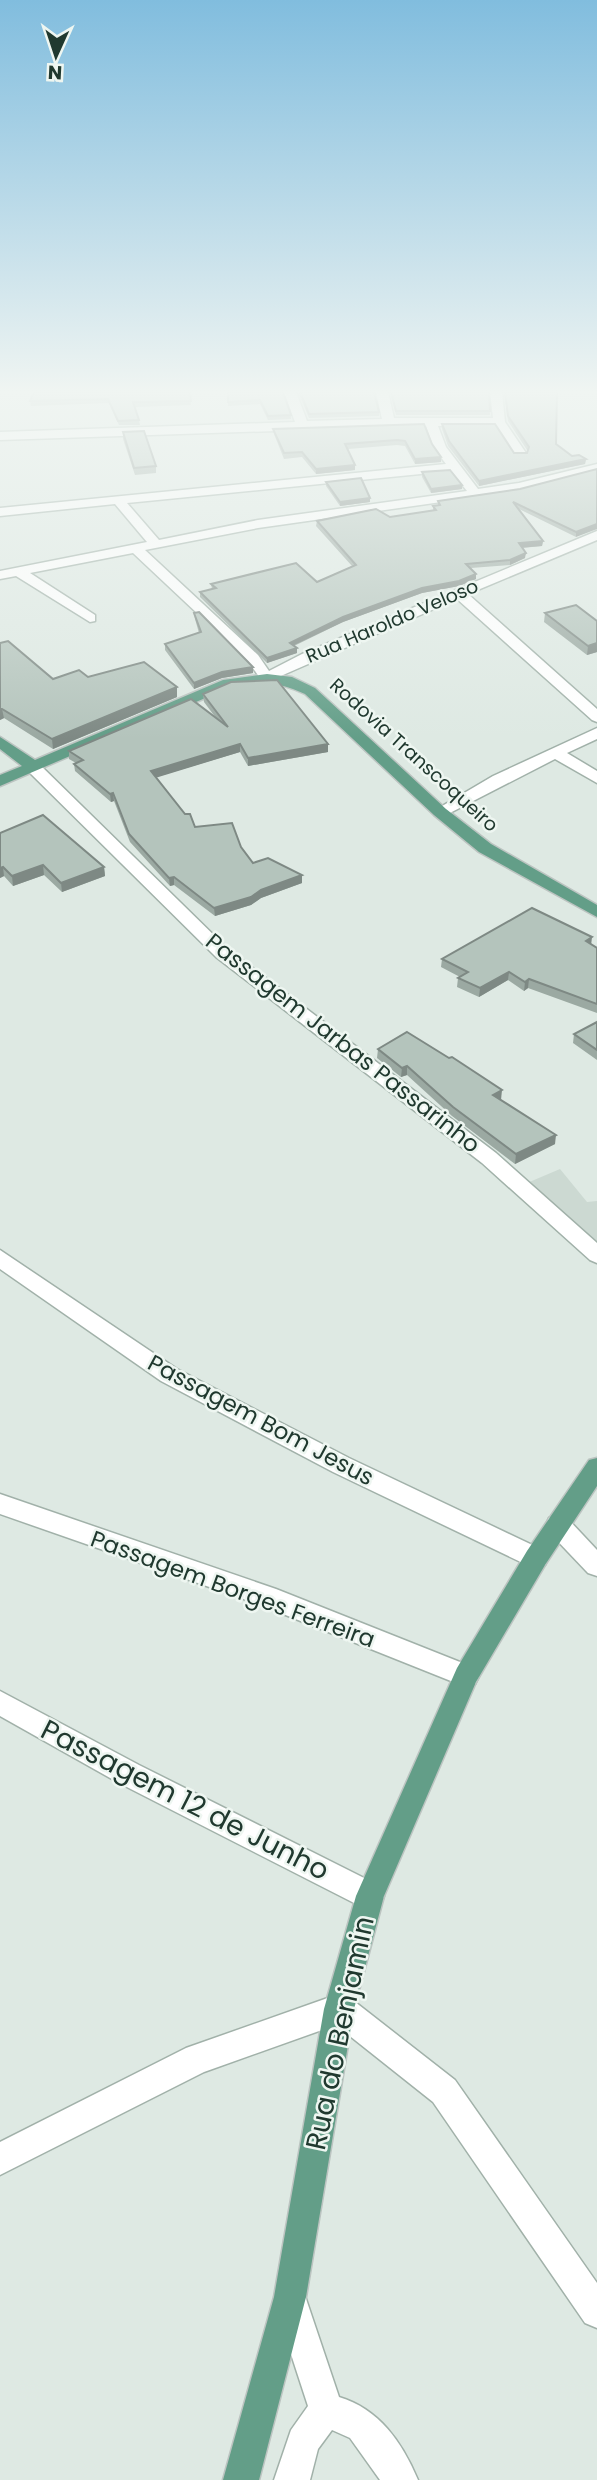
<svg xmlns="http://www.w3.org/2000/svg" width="597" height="2480" font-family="Poppins,sans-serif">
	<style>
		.built { fill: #ccd9d2 }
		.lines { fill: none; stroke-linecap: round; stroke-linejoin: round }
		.minor-casing { stroke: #a1b1a9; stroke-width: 3 }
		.major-casing { stroke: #bcc4c1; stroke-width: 3 }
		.minor { fill: #fff; fill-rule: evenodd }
		.major { fill: #639e88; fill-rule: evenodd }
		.wall { fill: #9ba9a2 }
		.shaded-wall { fill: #7e8984 }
		.building { fill: #b4c4bc; stroke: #7e8984; stroke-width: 2 }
		.labels { text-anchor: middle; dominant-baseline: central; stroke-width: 5; stroke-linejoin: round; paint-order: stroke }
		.far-street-label { font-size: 19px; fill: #20392f; stroke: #eef6f1 }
		.street-label { font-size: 23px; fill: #20392f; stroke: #eef6f1 }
		.near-street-label { font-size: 28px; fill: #20392f; stroke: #eef6f1 }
	</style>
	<rect width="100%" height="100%" fill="#dee9e3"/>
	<path class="built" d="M 560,1169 L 587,1202 L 597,1201 L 597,1243 L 520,1186 Z"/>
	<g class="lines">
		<defs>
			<g id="minor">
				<path d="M 284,392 L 296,392 L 307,421 L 382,419 L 376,392 L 388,392 L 394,418 L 493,418 L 490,392 L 502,392 L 505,422 L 526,453 L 524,456 L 516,456 L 496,426 L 438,426 L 446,447 L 478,489 L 519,483 L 597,464 L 597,472 L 519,491 L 258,528 L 145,550 L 258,655 L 269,671 L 302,654 L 597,531 L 597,540 L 468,594 L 597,709 L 597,722 L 592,720 L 457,599 L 267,682 L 262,681 L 248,661 L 133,553 L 30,573 L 95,615 L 95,621 L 90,622 L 16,576 L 0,579 L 0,571 L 147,542 L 115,504 L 0,516 L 0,508 L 446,464 L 434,448 L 426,426 L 0,440 L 0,432 L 295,422 ZM 451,471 L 467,491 L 258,520 L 159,540 L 127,503 Z"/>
				<path d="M 597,728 L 597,739 L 567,753 L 597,771 L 597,783 L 555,759 L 446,815 L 440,817 L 432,812 L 493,776 Z"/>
				<path d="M 32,761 L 38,763 L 228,949 L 496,1153 L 597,1243 L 597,1263 L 590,1260 L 482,1163 L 216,957 L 26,769 L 24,766 Z"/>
				<path d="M 0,1250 L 177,1369 L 349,1458 L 545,1551 L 548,1558 L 545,1565 L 536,1568 L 527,1565 L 333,1472 L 161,1381 L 0,1269 Z"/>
				<path d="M 0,1494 L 276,1589 L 475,1668 L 479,1676 L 475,1684 L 466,1687 L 258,1604 L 0,1514 Z"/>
				<path d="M 558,1515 L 567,1518 L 597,1550 L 597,1576 L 588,1573 L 549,1532 L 546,1525 L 549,1518 Z"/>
				<path d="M 0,1691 L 139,1765 L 380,1886 L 384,1896 L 380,1906 L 370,1910 L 360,1906 L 119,1783 L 0,1716 Z"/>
				<path d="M 339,1994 L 350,1998 L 455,2080 L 597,2283 L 597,2328 L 585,2323 L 433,2102 L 336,2025 L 204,2072 L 0,2175 L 0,2142 L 186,2048 Z"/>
				<path d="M 291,2285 L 303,2290 L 339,2397 C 379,2409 402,2442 418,2480 L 380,2480 L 350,2438 L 332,2430 L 318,2449 L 310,2480 L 274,2480 L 291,2430 L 308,2406 L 274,2302 L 279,2290 Z"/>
			</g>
			<g id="major">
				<path d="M 267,674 L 292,677 L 315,688 L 446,809 L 491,844 L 597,905 L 597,917 L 479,852 L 434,815 L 305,694 C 276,680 262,683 231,687 L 0,786 L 0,775 L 22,766 L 0,749 L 0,737 L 35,760 L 223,680 Z"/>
				<path d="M 597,1458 L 597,1486 L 545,1565 L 476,1682 L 384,1896 L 354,2009 L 306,2297 L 259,2480 L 223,2480 L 274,2297 L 324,2009 L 356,1896 L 457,1668 L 527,1551 L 589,1460 Z"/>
			</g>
		</defs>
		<use href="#minor" class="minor-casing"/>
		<use href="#major" class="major-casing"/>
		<use href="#minor" class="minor"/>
		<use href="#major" class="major"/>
	</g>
	<g class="wall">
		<path d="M 190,392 L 191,405 L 135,407 L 139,420 L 140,425 L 119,425 L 109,403 L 31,406 L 30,401 Z"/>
		<path d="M 228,392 L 283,392 L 291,415 L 291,419 L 268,420 L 260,404 L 228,406 Z"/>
		<path d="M 298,392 L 374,392 L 379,412 L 379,416 L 309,418 Z"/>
		<path d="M 390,392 L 489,392 L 490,415 L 396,415 Z"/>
		<path d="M 504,392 L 557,392 L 556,444 L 572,456 L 586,459 L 585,464 L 479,486 L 448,446 L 442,429 L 442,424 L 514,453 L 527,453 L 527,450 L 508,421 Z"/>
		<path d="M 273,429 L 432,444 L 441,462 L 415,464 L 405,446 L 397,445 L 348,449 L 355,465 L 355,470 L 316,474 L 302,457 L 284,459 L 274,434 Z"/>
		<path d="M 123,432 L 156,466 L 156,473 L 135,475 L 123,439 Z"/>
		<path d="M 597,469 L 576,537 L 519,509 L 543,541 L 542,546 L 522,548 L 525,558 L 510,565 L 471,568 L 476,579 L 459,586 L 422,593 L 343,622 L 294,646 L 297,653 L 267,663 L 200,597 L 200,592 L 212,589 L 211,584 L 317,582 L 352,566 L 316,526 L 317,521 L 390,517 L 433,510 L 433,506 L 438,506 L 438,501 L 520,489 Z"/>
		<path d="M 422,472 L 462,485 L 462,489 L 431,493 L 422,477 Z"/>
		<path d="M 326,482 L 370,502 L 340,506 L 326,486 Z"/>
		<path d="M 194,613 L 253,667 L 253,673 L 222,678 L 194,689 L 165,650 L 165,644 L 199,633 L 195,619 Z"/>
		<path d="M 545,613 L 597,621 L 597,652 L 587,655 L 544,622 Z"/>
		<path d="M 0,643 L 53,679 L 88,677 L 177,687 L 177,697 L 53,749 L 4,718 L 0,720 Z"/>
		<path d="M 203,694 L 328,752 L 248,766 L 240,752 L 156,777 L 195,827 L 241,847 L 253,863 L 302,883 L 261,898 L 251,905 L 215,916 L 174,885 L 170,886 L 130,842 L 114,801 L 111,802 L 75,771 L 74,764 L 76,763 L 69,759 L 69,751 L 216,718 L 204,702 Z"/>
		<path d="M 0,833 L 104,867 L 105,876 L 62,892 L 44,875 L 13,886 L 4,876 L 0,878 Z"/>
		<path d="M 591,944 L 597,948 L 597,1013 L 528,988 L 524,991 L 508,980 L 479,997 L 457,987 L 458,978 L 460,977 L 441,967 L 442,959 Z"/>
		<path d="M 597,1022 L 597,1060 L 573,1043 L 574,1034 Z"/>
		<path d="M 378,1049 L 501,1100 L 555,1144 L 515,1164 L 452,1116 L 407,1075 L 401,1077 L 377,1058 Z"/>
	</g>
	<g class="shaded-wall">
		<path d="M 441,457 L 441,462 L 415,464 L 415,459 Z"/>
		<path d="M 586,459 L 585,464 L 479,486 L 479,481 Z"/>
		<path d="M 355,465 L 355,470 L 316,474 L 316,469 Z"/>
		<path d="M 462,485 L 462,489 L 431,493 L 431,489 Z"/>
		<path d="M 370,498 L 370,502 L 340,506 L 340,502 Z"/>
		<path d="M 597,524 L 597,529 L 576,537 L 576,532 Z"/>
		<path d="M 543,541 L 542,546 L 518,548 L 519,543 Z"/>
		<path d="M 526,553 L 525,558 L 510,565 L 510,560 Z"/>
		<path d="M 476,574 L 476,579 L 459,586 L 422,593 L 343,622 L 290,647 L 290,643 L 343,617 L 422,588 Z"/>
		<path d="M 597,643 L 597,652 L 587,655 L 588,646 Z"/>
		<path d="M 297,648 L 297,653 L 267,663 L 267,658 Z"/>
		<path d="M 253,667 L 253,673 L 222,678 L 194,689 L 194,683 L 222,672 Z"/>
		<path d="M 177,687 L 177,697 L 53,749 L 52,739 Z"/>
		<path d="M 0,709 L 2,709 L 4,718 L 0,720 Z"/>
		<path d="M 240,744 L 240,752 L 152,779 L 151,771 Z"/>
		<path d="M 328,744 L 328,752 L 248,766 L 248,758 Z"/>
		<path d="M 113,793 L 114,801 L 111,802 L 110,794 Z"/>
		<path d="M 43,865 L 44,875 L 13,886 L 12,876 Z"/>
		<path d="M 3,867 L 4,876 L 0,878 L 0,868 Z"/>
		<path d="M 104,867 L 105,876 L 62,892 L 61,883 Z"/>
		<path d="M 302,875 L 302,883 L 261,898 L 251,905 L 215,916 L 214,908 Z"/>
		<path d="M 174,877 L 174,885 L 170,886 L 169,878 Z"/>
		<path d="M 592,937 L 591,946 L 586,941 Z"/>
		<path d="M 509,972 L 508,980 L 479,997 L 480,988 Z"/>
		<path d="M 529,979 L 528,988 L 524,991 L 525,982 Z"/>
		<path d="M 407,1066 L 407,1075 L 401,1077 L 402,1068 Z"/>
		<path d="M 502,1090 L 501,1100 L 493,1095 Z"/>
		<path d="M 556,1135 L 555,1144 L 515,1164 L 516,1154 Z"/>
	</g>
	<g class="building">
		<path d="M 34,392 L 190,392 L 191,401 L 133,402 L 139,420 L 118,421 L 108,399 L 30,401 Z"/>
		<path d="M 228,392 L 283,392 L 291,415 L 268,416 L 260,400 L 228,402 Z"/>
		<path d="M 300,392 L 374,392 L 379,412 L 309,414 Z"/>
		<path d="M 391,392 L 489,392 L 490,411 L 396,411 Z"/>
		<path d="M 505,392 L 557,392 L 556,444 L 572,456 L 579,455 L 586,459 L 479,481 L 449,441 L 442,424 L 495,424 L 514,453 L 527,453 L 529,447 L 508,416 Z"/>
		<path d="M 424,424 L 432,444 L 441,457 L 415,459 L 405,441 L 397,440 L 345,444 L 355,465 L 316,469 L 302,452 L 284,453 L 273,429 Z"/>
		<path d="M 144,431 L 156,466 L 134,468 L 123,432 Z"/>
		<path d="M 597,469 L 597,524 L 576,532 L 513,502 L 543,541 L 519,543 L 526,553 L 510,560 L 466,564 L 476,574 L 459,581 L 422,588 L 343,617 L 290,643 L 297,648 L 267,658 L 200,592 L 216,588 L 211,584 L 296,563 L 317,582 L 356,565 L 317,521 L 376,509 L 390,517 L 436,510 L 433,506 L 440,505 L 438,501 L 520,489 Z"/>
		<path d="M 450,470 L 462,485 L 431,489 L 422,472 Z"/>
		<path d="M 361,478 L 370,498 L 340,502 L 326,482 Z"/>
		<path d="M 576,605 L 597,621 L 597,643 L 588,646 L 545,613 Z"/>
		<path d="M 199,612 L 253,667 L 222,672 L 194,683 L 165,644 L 201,632 L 194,613 Z"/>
		<path d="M 8,641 L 53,679 L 79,670 L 88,677 L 144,662 L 177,687 L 52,739 L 2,709 L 0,709 L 0,643 Z"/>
		<path d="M 277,680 L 328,744 L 248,758 L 240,744 L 151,771 L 185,814 L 190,814 L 195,827 L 232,823 L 241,847 L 253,863 L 268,858 L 302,875 L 261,890 L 251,897 L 214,908 L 174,877 L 169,878 L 129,834 L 113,793 L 110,794 L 74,764 L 83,760 L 69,751 L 191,699 L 228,727 L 203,694 L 231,682 Z"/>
		<path d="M 43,815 L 104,867 L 61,883 L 43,865 L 12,876 L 3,867 L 0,868 L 0,833 Z"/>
		<path d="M 532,908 L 592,937 L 586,941 L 597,948 L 597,1004 L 529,979 L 525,982 L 509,972 L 480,988 L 458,978 L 468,972 L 442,959 Z"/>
		<path d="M 597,1022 L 597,1050 L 574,1034 Z"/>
		<path d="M 407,1032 L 449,1058 L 452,1057 L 502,1090 L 493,1095 L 556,1135 L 516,1154 L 453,1107 L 407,1066 L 402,1068 L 378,1049 Z"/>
	</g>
	<linearGradient id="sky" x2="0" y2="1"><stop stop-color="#81bdde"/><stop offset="0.53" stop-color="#f0f5f2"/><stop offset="1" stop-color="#f0f5f2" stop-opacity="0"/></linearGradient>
	<rect width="597" height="739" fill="url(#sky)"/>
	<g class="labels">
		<g class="far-street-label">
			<text transform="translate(392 621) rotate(-23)">Rua Haroldo Veloso</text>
			<text transform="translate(414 755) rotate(42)">Rodovia Transcoqueiro</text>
		</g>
		<g class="street-label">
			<text transform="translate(343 1043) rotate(38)">Passagem Jarbas Passarinho</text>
			<text transform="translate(261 1420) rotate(28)">Passagem Bom Jesus</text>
			<text transform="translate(233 1589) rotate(20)">Passagem Borges Ferreira</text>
		</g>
		<g class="near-street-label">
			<text transform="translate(185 1800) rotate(27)">Passagem 12 de Junho</text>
			<text transform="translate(340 2033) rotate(-78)">Rua do Benjamin</text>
		</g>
	</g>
	<g transform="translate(56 56) rotate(183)" stroke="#eef6f1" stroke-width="5" paint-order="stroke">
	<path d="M0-5L12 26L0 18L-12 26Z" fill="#20392f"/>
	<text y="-10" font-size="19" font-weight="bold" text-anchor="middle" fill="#20392f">N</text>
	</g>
</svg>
